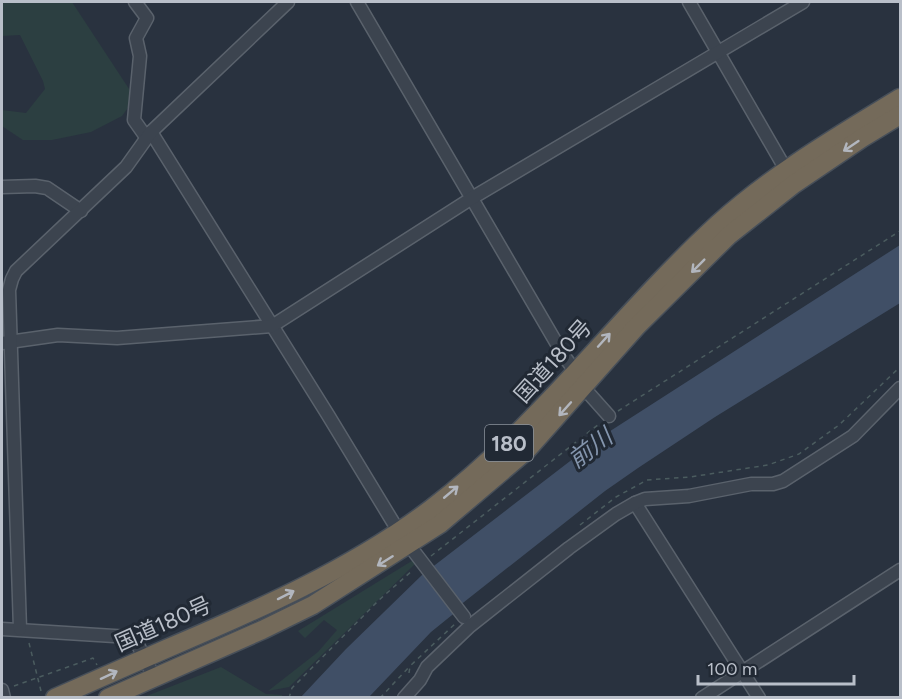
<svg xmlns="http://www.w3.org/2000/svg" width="902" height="699" font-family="Figtree,'Noto Sans JP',sans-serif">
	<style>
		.green { fill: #2c3f41 }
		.water { fill: #404f66 }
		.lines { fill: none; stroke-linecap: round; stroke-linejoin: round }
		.minor-casing { stroke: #5a626c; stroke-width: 15 }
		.highway-casing { stroke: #474f59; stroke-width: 21 }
		.path { stroke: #4b5c5f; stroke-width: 1.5; stroke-dasharray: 4.5 4.5; stroke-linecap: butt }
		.minor { stroke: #3c444f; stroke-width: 12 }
		.highway { stroke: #746a5a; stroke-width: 18 }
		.oneway { stroke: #b2b6be }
		.labels { text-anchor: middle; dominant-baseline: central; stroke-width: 6; stroke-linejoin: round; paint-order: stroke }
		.shield { fill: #212934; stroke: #8b929c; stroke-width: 1.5 }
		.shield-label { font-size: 21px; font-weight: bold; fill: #b9bfc9 }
		.street-label { font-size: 22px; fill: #b9bfc9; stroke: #212934 }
		.water-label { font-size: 24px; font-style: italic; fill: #8495ad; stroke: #212934 }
	</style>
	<rect width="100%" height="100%" fill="#29323f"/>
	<g class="green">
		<path d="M 2,2 L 72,2 L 135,98 L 122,116 L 91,132 L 52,140 L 23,140 L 2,126 L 2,110 L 26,113 L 45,89 L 43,81 L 20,35 L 2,36 Z"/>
		<path d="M 415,559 L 415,564 L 289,687 L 268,691 L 318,652 L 337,630 L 324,620 L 305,638 L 298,631 Z"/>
		<path d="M 221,667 L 266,694 L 282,695 L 282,697 L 144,697 Z"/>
	</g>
	<path class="water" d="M 900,245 L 900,303 L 715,417 L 638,468 L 605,491 L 459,606 L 457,611 L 431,632 L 369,697 L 300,698 L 346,649 L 422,575 L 604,435 Z"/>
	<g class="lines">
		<defs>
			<g id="minor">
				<path d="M 135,2 L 147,18 L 136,38 L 140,56 L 134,120 L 146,137"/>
				<path d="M 357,2 L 564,356 L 575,371 L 584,388 L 609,416"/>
				<path d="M 689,2 L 789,175"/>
				<path d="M 151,132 L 328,415 L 399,532 L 464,617"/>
				<path d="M 2,187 L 35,186 L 47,188 L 81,211"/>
				<path d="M 2,343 L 58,335 L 117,338 L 272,326 L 472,198 L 803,2"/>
				<path d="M 635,503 L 759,698"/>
				<path d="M 2,629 L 130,637 L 135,639 L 154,677"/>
				<path d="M 20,629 L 9,290 L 12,279 L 16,271 L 126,167 L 151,132 L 288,2"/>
				<path d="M 2,690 L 4,698"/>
				<path d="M 404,698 L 420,680 L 427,667 L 470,626 L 569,548 L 616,514 L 635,503 L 645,499 L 689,496 L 751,484 L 773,484 L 783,481 L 853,436 L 900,388"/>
				<path d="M 702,698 L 900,570"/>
			</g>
			<g id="highway">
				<path d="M 55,698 C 92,682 129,665 166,649 C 258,610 351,569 431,509 C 539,427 619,315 718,224 C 773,174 838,136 900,98"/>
				<path d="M 108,698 L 262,630 L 313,605 L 440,524 L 526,451 L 637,326 L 728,236 L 794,184 L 862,138 L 900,115"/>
			</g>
		</defs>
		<use href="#minor" class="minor-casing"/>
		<use href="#highway" class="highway-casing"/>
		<g class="path">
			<path d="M 618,411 L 900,231"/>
			<path d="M 580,525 L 616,497 L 647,480 L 690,477 L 768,465 L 799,454 L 839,425 L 900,367"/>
			<path d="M 431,556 L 599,424"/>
			<path d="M 29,643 L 41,691"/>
			<path d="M 409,673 L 410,666 L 456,623"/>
			<path d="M 14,686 L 93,658 L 97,665"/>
			<path d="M 289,698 L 292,688 L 379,600 L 413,570"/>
			<path d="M 380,698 L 410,666"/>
		</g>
		<use href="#minor" class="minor"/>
		<use href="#highway" class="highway"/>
	</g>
	<defs><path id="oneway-shaft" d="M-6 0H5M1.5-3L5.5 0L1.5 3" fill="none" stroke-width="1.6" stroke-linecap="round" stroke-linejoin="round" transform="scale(1.5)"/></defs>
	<g class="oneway">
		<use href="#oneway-shaft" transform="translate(851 146) rotate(146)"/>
		<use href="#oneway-shaft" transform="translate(698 266) rotate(135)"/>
		<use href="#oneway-shaft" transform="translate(604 340) rotate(-48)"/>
		<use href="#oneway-shaft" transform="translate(565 409) rotate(132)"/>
		<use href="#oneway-shaft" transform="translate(451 492) rotate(-40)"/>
		<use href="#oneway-shaft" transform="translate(385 561) rotate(148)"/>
		<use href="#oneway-shaft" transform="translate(286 595) rotate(-27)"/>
		<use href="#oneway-shaft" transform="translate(109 675) rotate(-25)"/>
	</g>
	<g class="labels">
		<rect class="shield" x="485" y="425" width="48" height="36" rx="4.5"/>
		<g class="shield-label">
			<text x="509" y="443">180</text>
		</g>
		<g class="street-label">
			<text transform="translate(553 361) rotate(-48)">国道180号</text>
			<text transform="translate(163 624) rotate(-24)">国道180号</text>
		</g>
		<g class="water-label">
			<text transform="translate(590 448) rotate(-37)">前川</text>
		</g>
	</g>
	<rect width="902" height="699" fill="none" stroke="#b9bfc9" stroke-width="6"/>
	<path d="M698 675v9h156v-9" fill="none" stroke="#b9bfc9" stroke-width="3"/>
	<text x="707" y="675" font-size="18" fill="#b9bfc9" stroke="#212934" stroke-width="4.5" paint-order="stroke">100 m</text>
</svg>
